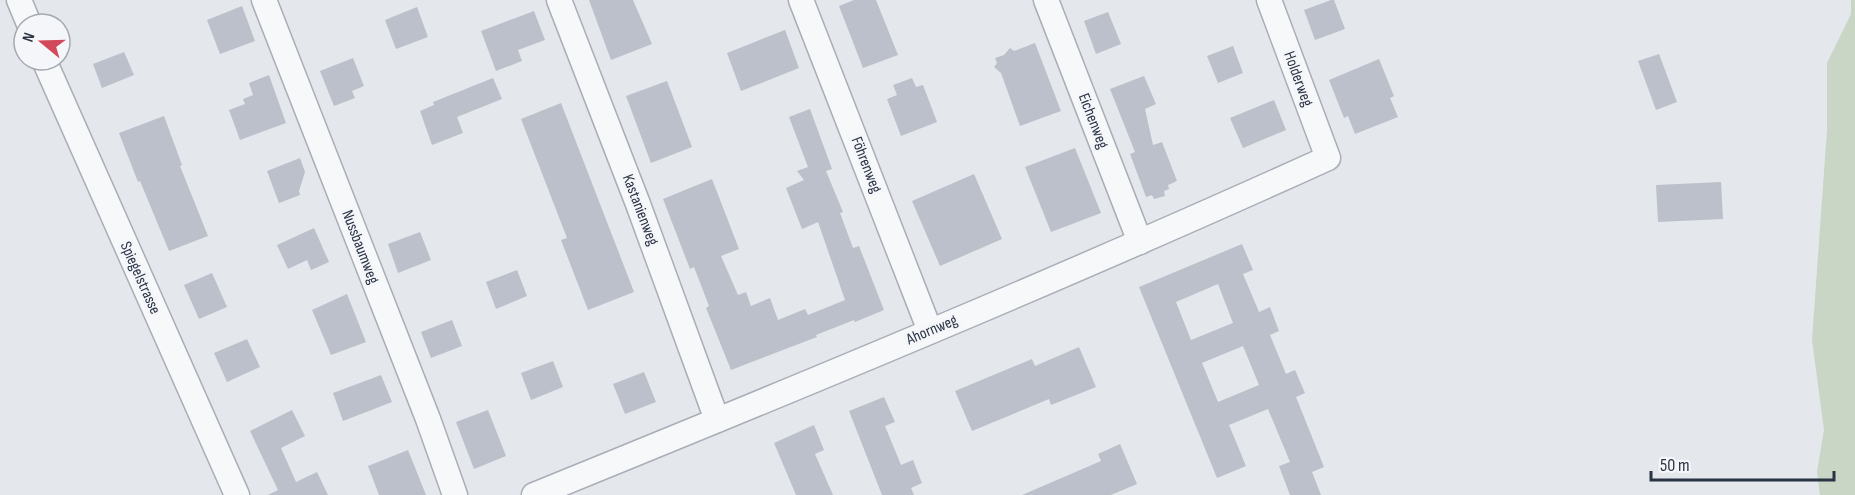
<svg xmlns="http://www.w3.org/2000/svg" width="1855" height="495" font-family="'Sofia Sans Condensed',sans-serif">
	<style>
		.green { fill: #c9d6c5 }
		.building { fill: #bbc0ca; fill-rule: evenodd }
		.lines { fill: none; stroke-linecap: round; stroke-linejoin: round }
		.street-casing { stroke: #a9aeb7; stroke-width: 27 }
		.street { stroke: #f7f8fa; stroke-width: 24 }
		.labels { text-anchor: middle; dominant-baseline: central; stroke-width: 6; stroke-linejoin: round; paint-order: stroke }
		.street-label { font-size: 16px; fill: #2b3445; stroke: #f4f6f9 }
	</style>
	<rect width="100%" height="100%" fill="#e4e7ec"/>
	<path class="green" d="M 1851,0 L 1855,0 L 1855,495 L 1820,495 L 1817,472 L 1824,430 L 1812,340 L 1827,130 L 1827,63 L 1851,14 Z"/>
	<g class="building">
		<path d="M 589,0 L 633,0 L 652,44 L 611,60 Z"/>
		<path d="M 854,0 L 876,0 L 898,55 L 863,68 L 839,6 Z"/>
		<path d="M 1331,0 L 1334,0 L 1345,29 L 1315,40 L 1304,10 Z"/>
		<path d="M 242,6 L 255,41 L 220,54 L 207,20 Z"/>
		<path d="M 417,7 L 428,37 L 396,49 L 385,20 Z"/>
		<path d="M 534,11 L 545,40 L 518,50 L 522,61 L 496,71 L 481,31 Z"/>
		<path d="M 1108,12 L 1121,44 L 1096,54 L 1084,21 Z"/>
		<path d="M 785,30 L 799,68 L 741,91 L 727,53 Z"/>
		<path d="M 1035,43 L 1061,111 L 1020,126 L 1001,73 L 994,67 L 997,63 L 995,58 L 1004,55 L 1010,48 L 1014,51 Z"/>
		<path d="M 1233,46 L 1243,73 L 1218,83 L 1207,56 Z"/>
		<path d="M 124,52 L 134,75 L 102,88 L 93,64 Z"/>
		<path d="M 1659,54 L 1677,102 L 1656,110 L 1638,61 Z"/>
		<path d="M 353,58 L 364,86 L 352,91 L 355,98 L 334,106 L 320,71 Z"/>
		<path d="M 1379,59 L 1394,96 L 1390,98 L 1398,117 L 1355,134 L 1348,116 L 1344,118 L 1329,80 Z"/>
		<path d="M 269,75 L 286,123 L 240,140 L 229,110 L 245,104 L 243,99 L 253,95 L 249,83 Z"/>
		<path d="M 1144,76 L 1156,104 L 1145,109 L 1153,145 L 1162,142 L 1177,181 L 1168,185 L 1169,189 L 1164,191 L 1165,196 L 1154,199 L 1152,195 L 1146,197 L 1130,154 L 1135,152 L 1110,89 Z"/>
		<path d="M 493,78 L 502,99 L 457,117 L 463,133 L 432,145 L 420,111 L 434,105 L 433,102 Z"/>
		<path d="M 912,78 L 916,87 L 923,85 L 937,122 L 901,136 L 887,99 L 897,95 L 893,85 Z"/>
		<path d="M 667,81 L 692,147 L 651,163 L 626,96 Z"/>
		<path d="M 1274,100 L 1286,130 L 1243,148 L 1230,118 Z"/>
		<path d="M 561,103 L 634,292 L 588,310 L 561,240 L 567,238 L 521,119 Z"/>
		<path d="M 810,109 L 832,169 L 826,171 L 843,212 L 840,213 L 853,248 L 859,246 L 884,310 L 855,322 L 854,320 L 816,335 L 817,337 L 731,370 L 706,308 L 709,306 L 694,267 L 690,269 L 663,199 L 712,179 L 739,249 L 721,256 L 738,295 L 746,292 L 751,306 L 770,298 L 778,320 L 805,309 L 808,315 L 845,300 L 818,222 L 802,229 L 786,188 L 804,180 L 797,171 L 808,167 L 789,117 Z"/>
		<path d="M 164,116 L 182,165 L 180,166 L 208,236 L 169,251 L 140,181 L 138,182 L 119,133 Z"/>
		<path d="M 1075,148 L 1101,213 L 1051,232 L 1025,167 Z"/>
		<path d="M 300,158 L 305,172 L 299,191 L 300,195 L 279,203 L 267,171 Z"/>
		<path d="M 974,174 L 1002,239 L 940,266 L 912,201 Z"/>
		<path d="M 1721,182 L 1723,219 L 1658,222 L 1656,185 Z"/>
		<path d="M 314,228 L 329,262 L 311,270 L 307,260 L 288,269 L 277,245 Z"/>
		<path d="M 420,232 L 431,260 L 398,273 L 388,244 Z"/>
		<path d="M 1242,244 L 1253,270 L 1243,274 L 1259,312 L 1270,307 L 1279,331 L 1270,335 L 1286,374 L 1295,370 L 1305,393 L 1296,397 L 1324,467 L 1312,472 L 1321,495 L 1290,495 L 1279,466 L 1290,462 L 1268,409 L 1229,425 L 1246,466 L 1217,478 L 1139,287 ZM 1218,284 L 1233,323 L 1191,340 L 1176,302 ZM 1243,346 L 1259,385 L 1218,402 L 1202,363 Z"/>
		<path d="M 517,270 L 527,296 L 496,309 L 486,282 Z"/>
		<path d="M 212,273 L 227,307 L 199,319 L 184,285 Z"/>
		<path d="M 347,294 L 366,342 L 331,355 L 312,310 Z"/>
		<path d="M 452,320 L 462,346 L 431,358 L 421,332 Z"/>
		<path d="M 247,339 L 260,367 L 227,382 L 214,353 Z"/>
		<path d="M 1079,347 L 1096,387 L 1051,405 L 1049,399 L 972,431 L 955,391 L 1032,359 L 1035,366 Z"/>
		<path d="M 553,361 L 563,387 L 531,400 L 521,373 Z"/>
		<path d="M 644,372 L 656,402 L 625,414 L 613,384 Z"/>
		<path d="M 381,375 L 392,402 L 343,421 L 333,393 Z"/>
		<path d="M 884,397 L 895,422 L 885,426 L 901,465 L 913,460 L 922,483 L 911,488 L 914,495 L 882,495 L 849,411 Z"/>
		<path d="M 292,410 L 305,436 L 281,448 L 296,482 L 317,472 L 328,495 L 268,495 L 278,490 L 250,431 Z"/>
		<path d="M 488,410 L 506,456 L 474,469 L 456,422 Z"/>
		<path d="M 814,425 L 824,450 L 815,454 L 833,495 L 796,495 L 774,443 Z"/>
		<path d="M 1120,444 L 1137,484 L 1111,495 L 1022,495 L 1101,461 L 1098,454 Z"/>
		<path d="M 408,450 L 426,495 L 379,495 L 368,466 Z"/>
	</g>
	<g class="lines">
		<defs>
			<g id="street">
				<path d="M 19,0 L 29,24"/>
				<path d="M 264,0 L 428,419 L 455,495"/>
				<path d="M 559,0 L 638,204 L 717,420"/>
				<path d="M 801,0 L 930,331"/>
				<path d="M 1046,0 L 1140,242"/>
				<path d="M 44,60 L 237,495"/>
				<path d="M 534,495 C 800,387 1066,277 1328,158 L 1269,0"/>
			</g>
		</defs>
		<use href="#street" class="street-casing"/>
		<use href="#street" class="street"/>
	</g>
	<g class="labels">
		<g class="street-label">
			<text transform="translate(1298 79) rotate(70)">Holderweg</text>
			<text transform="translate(1093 121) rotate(69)">Eichenweg</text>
			<text transform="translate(866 165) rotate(69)">Föhrenweg</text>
			<text transform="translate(640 210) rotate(69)">Kastanienweg</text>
			<text transform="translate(360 247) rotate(69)">Nussbaumweg</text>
			<text transform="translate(140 278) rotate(66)">Spiegelstrasse</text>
			<text transform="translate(932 330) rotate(-23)">Ahornweg</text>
		</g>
	</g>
	<g transform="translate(42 42) rotate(289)"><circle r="28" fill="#f4f6f9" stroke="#a4a8b1" stroke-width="1.5"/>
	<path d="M0-4.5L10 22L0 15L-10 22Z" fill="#d1495b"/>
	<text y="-9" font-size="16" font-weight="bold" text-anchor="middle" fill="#2b3445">N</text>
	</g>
	<path d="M1651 471v9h183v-9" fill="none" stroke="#2b3445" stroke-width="3"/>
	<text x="1660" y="471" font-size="18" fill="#2b3445" stroke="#f4f6f9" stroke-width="4.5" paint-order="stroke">50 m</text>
</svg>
